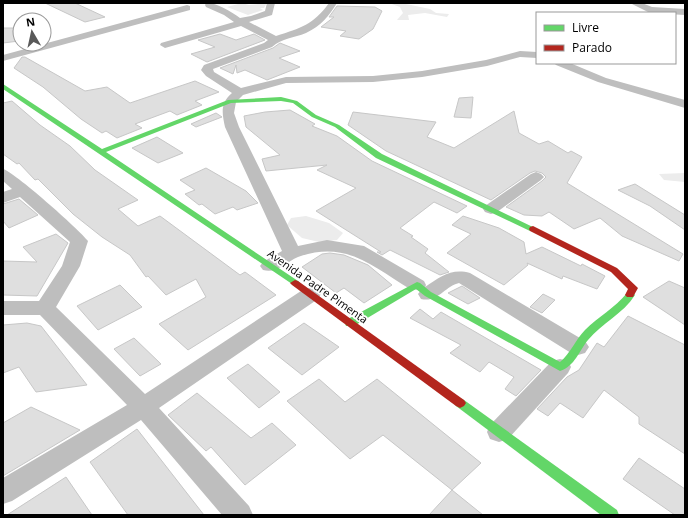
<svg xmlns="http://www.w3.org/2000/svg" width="688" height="518" font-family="'Open Sans',sans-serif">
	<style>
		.green { fill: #ececec }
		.building { fill: #dfdfdf; stroke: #c7c7c7 }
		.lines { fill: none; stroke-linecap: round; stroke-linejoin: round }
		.street { fill: #bebebe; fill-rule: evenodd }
		.fast { fill: #63d668; fill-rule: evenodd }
		.jam { fill: #b3261e; fill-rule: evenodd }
		.labels { text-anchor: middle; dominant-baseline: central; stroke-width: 3.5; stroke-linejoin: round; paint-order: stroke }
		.street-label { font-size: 11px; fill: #000; stroke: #fff }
	</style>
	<rect width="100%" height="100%" fill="#fff"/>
	<g class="green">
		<path d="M 242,3 L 249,5 L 267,3 L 264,8 L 260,8 L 263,10 L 248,15 L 227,7 Z"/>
		<path d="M 389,3 L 418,3 L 406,4 L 430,9 L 436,13 L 449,14 L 447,17 L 425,13 L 408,15 L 409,20 L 397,20 L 403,13 L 400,7 Z"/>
		<path d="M 685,173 L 685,182 L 664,180 L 659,174 Z"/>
		<path d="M 306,216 L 329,223 L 343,233 L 337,240 L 319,242 L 302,238 L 287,225 L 291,218 Z"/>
	</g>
	<g class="building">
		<path d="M 45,3 L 75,3 L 105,17 L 85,22 Z"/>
		<path d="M 337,6 L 375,7 L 382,11 L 373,29 L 359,39 L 340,36 L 346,31 L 321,27 L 334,17 L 329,17 Z"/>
		<path d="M 3,28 L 13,28 L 19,41 L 3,43 Z"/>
		<path d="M 220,34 L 236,40 L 254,34 L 265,40 L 207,62 L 191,54 L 215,47 L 198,40 Z"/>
		<path d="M 280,43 L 300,51 L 279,58 L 300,67 L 267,80 L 245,70 L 237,73 L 236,65 L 233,74 L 220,68 L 273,48 Z"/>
		<path d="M 22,57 L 25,57 L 85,91 L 107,87 L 130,103 L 195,81 L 219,92 L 195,101 L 202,105 L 177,115 L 170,111 L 135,124 L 142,128 L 117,138 L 106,131 L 102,133 L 81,119 L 43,87 L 14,68 Z"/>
		<path d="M 473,97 L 471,118 L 454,117 L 459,98 Z"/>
		<path d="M 12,101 L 40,125 L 70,146 L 95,170 L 138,200 L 118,209 L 138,226 L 160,216 L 240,275 L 245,272 L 276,295 L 188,350 L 159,324 L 206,297 L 196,279 L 166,295 L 148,276 L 146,277 L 130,255 L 102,237 L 73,214 L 38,179 L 35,180 L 19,163 L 17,164 L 3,154 L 3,103 Z"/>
		<path d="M 290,110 L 315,124 L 312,126 L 337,136 L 372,161 L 467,206 L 457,213 L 434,202 L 400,228 L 413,236 L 411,237 L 428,249 L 425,253 L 449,272 L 440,275 L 390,250 L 382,255 L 377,252 L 381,252 L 316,211 L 356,188 L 317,170 L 327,165 L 266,171 L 262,159 L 280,155 L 246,127 L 244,116 L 265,112 Z"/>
		<path d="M 514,111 L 519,133 L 539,144 L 548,141 L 568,153 L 571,151 L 582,157 L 567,183 L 683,254 L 679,261 L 622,236 L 600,218 L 574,229 L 549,212 L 542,216 L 524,215 L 506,207 L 542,181 L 546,177 L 542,173 L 535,171 L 530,173 L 491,200 L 386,151 L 348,125 L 353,112 L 436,122 L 427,137 L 454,148 Z"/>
		<path d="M 216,113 L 222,117 L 196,127 L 191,124 Z"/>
		<path d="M 157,137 L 183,153 L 158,163 L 132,148 Z"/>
		<path d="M 206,168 L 246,191 L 258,203 L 237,210 L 233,207 L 215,214 L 202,204 L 199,205 L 185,194 L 195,190 L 180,180 Z"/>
		<path d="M 635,184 L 685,215 L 685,230 L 650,206 L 618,190 Z"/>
		<path d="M 19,199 L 38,215 L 9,228 L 3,221 L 3,204 Z"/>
		<path d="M 463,216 L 499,228 L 524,242 L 526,254 L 542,247 L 581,266 L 582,264 L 605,276 L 597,289 L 563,276 L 562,279 L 527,263 L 528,265 L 504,285 L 447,253 L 471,234 L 452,225 Z"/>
		<path d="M 56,234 L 68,243 L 37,296 L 3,295 L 3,261 L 37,262 L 23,247 Z"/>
		<path d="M 330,253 L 344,255 L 368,265 L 392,285 L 364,303 L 344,288 L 336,293 L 302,267 L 322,254 Z"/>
		<path d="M 669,281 L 685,288 L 685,325 L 643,297 Z"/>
		<path d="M 120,285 L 142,307 L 98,330 L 77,306 Z"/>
		<path d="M 462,286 L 480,298 L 468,304 L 448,293 Z"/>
		<path d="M 543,294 L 555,300 L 542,313 L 530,307 Z"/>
		<path d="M 420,309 L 433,319 L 441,312 L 541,370 L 516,396 L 505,389 L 514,377 L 489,362 L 480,372 L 450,353 L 461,345 L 410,318 Z"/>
		<path d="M 628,316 L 685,345 L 685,454 L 639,424 L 639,417 L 604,390 L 583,418 L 560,403 L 548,416 L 537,409 L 567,377 L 579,370 L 597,343 L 604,347 Z"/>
		<path d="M 27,323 L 41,326 L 87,385 L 36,392 L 19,367 L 3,373 L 3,325 Z"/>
		<path d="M 304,323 L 339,347 L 302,375 L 268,348 Z"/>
		<path d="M 134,338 L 161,364 L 140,376 L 114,349 Z"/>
		<path d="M 248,364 L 280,392 L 259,408 L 227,378 Z"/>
		<path d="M 319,379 L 345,402 L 377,379 L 481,463 L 452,490 L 383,435 L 350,459 L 287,401 Z"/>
		<path d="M 197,393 L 251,438 L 272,423 L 296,445 L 245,485 L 211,447 L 206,451 L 168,415 Z"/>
		<path d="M 31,407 L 80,430 L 3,476 L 3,423 Z"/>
		<path d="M 137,429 L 204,515 L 128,515 L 90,462 Z"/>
		<path d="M 639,458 L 685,489 L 685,515 L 675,515 L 623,479 Z"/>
		<path d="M 66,477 L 92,515 L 7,515 Z"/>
		<path d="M 452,490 L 483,515 L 429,515 Z"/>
	</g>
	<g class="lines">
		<g class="street">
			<path d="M 206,3 C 218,3 230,11 240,18 L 251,16 L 265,11 L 267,3 L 275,3 L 272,15 L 249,22 L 276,36 C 301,28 313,25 329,3 L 337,3 C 328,17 322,25 306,33 C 294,38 282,38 272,47 L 213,69 L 214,72 L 241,88 L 286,77 L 373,76 L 422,71 L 486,60 L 520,51 L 537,52 L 537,58 L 520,57 L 487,66 L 422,77 L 373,82 L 286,83 L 243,95 L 236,102 L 234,113 L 239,127 L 298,246 L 327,240 L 364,246 L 424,281 L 426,285 L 425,287 C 440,277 451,268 470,273 L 585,341 L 589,347 L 585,353 L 578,355 L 571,353 L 459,283 C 445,286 438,303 421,299 L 418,294 L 421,290 L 410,289 C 372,266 346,240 298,257 C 286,262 277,274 263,270 L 260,266 L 263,262 L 282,251 L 225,127 C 222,113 220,103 232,93 L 206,76 L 201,70 L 204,65 L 264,43 L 268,40 L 241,26 L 165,48 L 160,45 L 161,43 L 234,22 L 224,15 L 206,7 L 205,5 Z"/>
			<path d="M 630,3 L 642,3 L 652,7 L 685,9 L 685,15 L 650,13 Z"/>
			<path d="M 187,5 L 190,6 L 190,10 L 3,61 L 3,55 Z"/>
			<path d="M 554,63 L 570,63 L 606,78 L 685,100 L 685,108 L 598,82 L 556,65 Z"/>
			<path d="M 3,169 C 13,171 80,230 88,241 L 80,266 L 56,307 L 145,394 L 304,289 L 311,288 L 318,289 L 321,294 L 318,299 L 159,408 L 249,506 L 253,515 L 222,515 L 141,420 L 12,501 L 3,504 L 3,478 L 127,405 L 40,315 L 3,315 L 3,301 L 39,301 L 62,266 L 70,242 L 20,197 L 3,203 L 3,192 L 12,189 L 3,181 Z"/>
			<path d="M 536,172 L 541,174 L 544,177 L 541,180 L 497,212 L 491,214 L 485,212 L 483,209 L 485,206 L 531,174 Z"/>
			<path d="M 560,359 L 568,361 L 571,367 L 568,373 L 508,439 L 499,442 L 490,439 L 487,432 L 490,425 L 552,361 Z"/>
		</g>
		<g class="fast">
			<path d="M 3,84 L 102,149 L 228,100 L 281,97 L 297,101 L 316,115 L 339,125 L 382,154 L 537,229 L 536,231 L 530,231 L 376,158 L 335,127 L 312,117 L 293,103 L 281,101 L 231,103 L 106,152 L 298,281 L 300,283 L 295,286 L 3,89 Z"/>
			<path d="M 417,282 L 420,283 L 431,292 L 560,362 C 571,353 575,340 585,330 C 598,317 615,308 627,293 L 633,293 L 635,295 C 623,314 602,323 588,340 C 579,351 575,366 560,371 L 425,296 L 416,289 L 354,326 L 346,326 L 345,323 L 346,320 Z"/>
			<path d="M 460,398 L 464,400 L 617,510 L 619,515 L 601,515 L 456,406 L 454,403 L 456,400 Z"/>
		</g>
		<g class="jam">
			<path d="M 533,226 L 617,268 L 638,288 L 633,297 L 627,297 L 625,295 L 628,289 L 611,272 L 530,231 L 529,229 L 530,227 Z"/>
			<path d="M 295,280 L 298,281 L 464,400 L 466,403 L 464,406 L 460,408 L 456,406 L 292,285 L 290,283 Z"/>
		</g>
	</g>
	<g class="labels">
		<g class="street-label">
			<text transform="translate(318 286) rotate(35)">Avenida Padre Pimenta</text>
		</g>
	</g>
	<rect width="688" height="518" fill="none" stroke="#000000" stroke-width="8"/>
	<rect x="536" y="12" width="140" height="52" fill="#ffffff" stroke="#999999"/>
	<rect x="544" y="25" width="20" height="6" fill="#63d668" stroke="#999999"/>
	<text x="572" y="32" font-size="12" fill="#000000">Livre</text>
	<rect x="544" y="45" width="20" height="6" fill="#b3261e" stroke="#999999"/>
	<text x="572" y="52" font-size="12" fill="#000000">Parado</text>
	<g transform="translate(32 32) rotate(351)"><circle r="19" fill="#ffffff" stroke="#999999"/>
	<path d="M0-3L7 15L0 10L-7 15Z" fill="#595959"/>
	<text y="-6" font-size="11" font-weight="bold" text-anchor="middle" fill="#000000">N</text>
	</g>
</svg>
